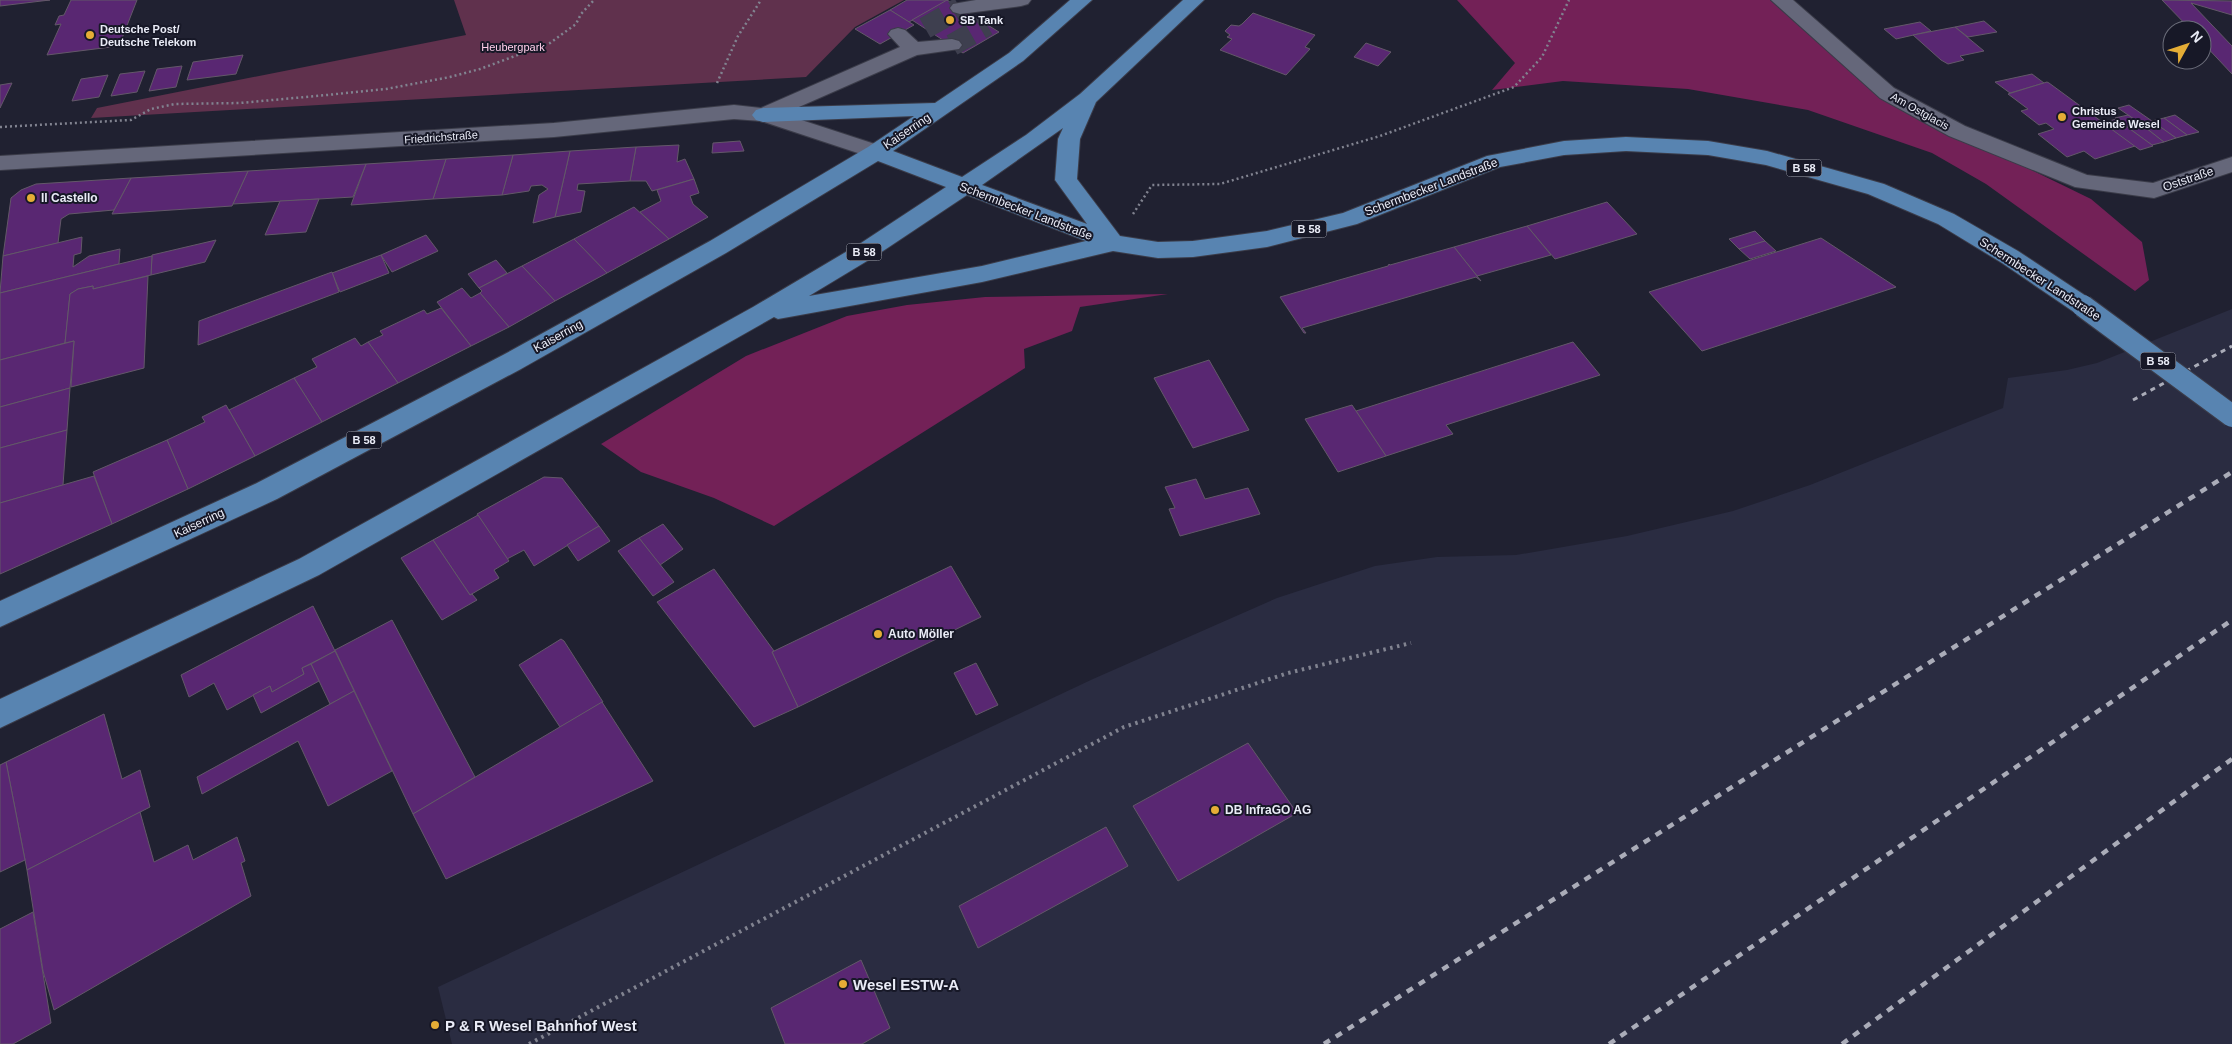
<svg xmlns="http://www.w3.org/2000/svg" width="2232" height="1044" font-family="Arial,sans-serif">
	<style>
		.built { fill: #2a2c41 }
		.green { fill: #60314d }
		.forest { fill: #732157 }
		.building { fill: #592772; stroke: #635869 }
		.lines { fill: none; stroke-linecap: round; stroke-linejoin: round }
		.minor-tunnel { stroke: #3e3f4f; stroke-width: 22; stroke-dasharray: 22 11; stroke-linecap: butt }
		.minor-casing { stroke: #3b3c49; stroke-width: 2 }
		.major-casing { stroke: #3b3c49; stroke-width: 2 }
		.path-far1 { stroke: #818390; stroke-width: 2.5; stroke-dasharray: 2 3; stroke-linecap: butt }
		.path { stroke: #818390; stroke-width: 4; stroke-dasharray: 2.5 4.5; stroke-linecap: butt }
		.minor { fill: #65677a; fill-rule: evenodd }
		.major { fill: #5884b1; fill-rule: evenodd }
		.rail-far1 { stroke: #aaacb8; stroke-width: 3; stroke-dasharray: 5 5; stroke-linecap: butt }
		.rail { stroke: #aaacb8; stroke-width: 4.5; stroke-dasharray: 7 7; stroke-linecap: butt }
		.major-bridge-casing { stroke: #3b3c49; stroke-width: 24; stroke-linecap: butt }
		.major-bridge { stroke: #5884b1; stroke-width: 22 }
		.poi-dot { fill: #e5ad36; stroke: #171827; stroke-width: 2 }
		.labels { text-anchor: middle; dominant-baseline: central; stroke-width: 4; stroke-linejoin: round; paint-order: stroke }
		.far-poi-label { font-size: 11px; font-weight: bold; fill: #eaecf7; stroke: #171827; text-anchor: start }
		.far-park-label { font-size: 11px; fill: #ffcee9; stroke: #171827 }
		.far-street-label { font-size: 11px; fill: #eaecf7; stroke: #171827 }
		.shield { fill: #171827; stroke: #abacb9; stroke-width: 1 }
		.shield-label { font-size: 11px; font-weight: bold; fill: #eaecf7 }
		.street-label { font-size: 12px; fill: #eaecf7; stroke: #171827 }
		.poi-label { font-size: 12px; font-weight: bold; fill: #eaecf7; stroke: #171827; text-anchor: start }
		.near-poi-label { font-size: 15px; font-weight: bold; fill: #eaecf7; stroke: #171827; text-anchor: start }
	</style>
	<rect width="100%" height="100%" fill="#202131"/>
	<path class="built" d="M 2232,309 L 2232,1044 L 452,1044 L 438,987 L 1093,679 L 1277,598 L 1375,566 L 1437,557 L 1516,555 L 1627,536 L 1733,511 L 1810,485 L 2003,408 L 2008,378 L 2067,370 L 2097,363 Z"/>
	<path class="green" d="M 454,0 L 904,0 L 855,27 L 806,77 L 91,118 L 97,108 L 466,35 Z"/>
	<g class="forest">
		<path d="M 1457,0 L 1770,0 L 1879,96 L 2091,199 L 2142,242 L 2149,280 L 2135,291 L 1986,184 L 1932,153 L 1808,110 L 1688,89 L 1563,81 L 1492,90 L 1515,63 Z"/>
		<path d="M 1168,294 L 1080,307 L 1072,331 L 1024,349 L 1025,368 L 774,526 L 714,498 L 641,472 L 601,444 L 746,356 L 847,316 L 907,305 L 985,297 Z"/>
	</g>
	<g class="building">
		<path d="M 0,0 L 50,0 L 0,6 Z"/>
		<path d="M 71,0 L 137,0 L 119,46 L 47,55 L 61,24 L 55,25 L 59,16 L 64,15 Z"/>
		<path d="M 907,0 L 948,0 L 909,22 L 890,10 Z"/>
		<path d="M 947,0 L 999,32 L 963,53 L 912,20 Z"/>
		<path d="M 2162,0 L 2232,1 L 2232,15 L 2191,3 L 2232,46 L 2232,74 L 2202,42 L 2202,30 L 2191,30 Z"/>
		<path d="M 890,10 L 914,25 L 880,44 L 855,29 Z"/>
		<path d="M 1253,13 L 1315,35 L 1305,47 L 1310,49 L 1286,75 L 1220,50 L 1232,39 L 1227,37 L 1230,35 L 1225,31 L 1231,25 L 1239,26 L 1242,24 Z"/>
		<path d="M 1984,21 L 1997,32 L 1968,37 L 1955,27 Z"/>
		<path d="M 1920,22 L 1931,31 L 1896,39 L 1884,29 Z"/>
		<path d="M 1955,27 L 1984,51 L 1960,56 L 1964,60 L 1948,64 L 1941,60 L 1913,35 Z"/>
		<path d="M 1366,43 L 1391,52 L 1378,66 L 1354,57 Z"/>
		<path d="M 243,55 L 236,74 L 187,80 L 193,62 Z"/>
		<path d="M 182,66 L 176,87 L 149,91 L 157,69 Z"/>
		<path d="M 145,71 L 137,92 L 111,96 L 120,74 Z"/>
		<path d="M 2032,74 L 2044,83 L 2010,93 L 1995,82 Z"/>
		<path d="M 108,75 L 99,97 L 72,101 L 81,79 Z"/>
		<path d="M 2047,82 L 2049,83 L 2135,146 L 2095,159 L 2084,151 L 2067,157 L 2038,134 L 2054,129 L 2046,123 L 2039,125 L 2021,111 L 2028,109 L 2008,94 Z"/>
		<path d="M 12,83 L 0,108 L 0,85 Z"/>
		<path d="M 2129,105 L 2152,121 L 2141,124 L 2118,108 Z"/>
		<path d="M 2128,115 L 2141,124 L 2164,142 L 2152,145 L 2115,118 Z"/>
		<path d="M 2175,115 L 2199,132 L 2187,135 L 2164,118 Z"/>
		<path d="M 2164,118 L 2187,135 L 2176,138 L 2152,121 Z"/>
		<path d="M 2116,119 L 2152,145 L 2153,146 L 2140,150 L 2103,123 Z"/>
		<path d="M 2152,121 L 2176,138 L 2164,142 L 2141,124 Z"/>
		<path d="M 740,141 L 744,151 L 712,153 L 713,143 Z"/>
		<path d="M 679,145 L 677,162 L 685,159 L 694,179 L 652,191 L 646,181 L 630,181 L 636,147 Z"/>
		<path d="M 636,147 L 630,181 L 578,184 L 577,190 L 585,191 L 581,212 L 555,217 L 570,151 Z"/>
		<path d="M 570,151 L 555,217 L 533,223 L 539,195 L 548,189 L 542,185 L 531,186 L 529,191 L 502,195 L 513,155 Z"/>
		<path d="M 513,155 L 502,195 L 433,199 L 446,159 Z"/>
		<path d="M 446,159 L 433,199 L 351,205 L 366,164 Z"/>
		<path d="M 366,164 L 353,197 L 233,204 L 248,171 Z"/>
		<path d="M 248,171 L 232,206 L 112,214 L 131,178 Z"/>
		<path d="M 131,178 L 114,210 L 69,214 L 61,219 L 58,243 L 3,256 L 11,198 L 21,190 L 36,184 Z"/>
		<path d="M 694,179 L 699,193 L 690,196 L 693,204 L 708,217 L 669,239 L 640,212 L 661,201 L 657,190 Z"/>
		<path d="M 319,199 L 306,232 L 265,235 L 280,201 Z"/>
		<path d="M 1607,202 L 1637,234 L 1555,259 L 1527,226 Z"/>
		<path d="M 634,207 L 669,239 L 607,273 L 574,239 Z"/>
		<path d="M 1527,226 L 1551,255 L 1477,276 L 1454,247 Z"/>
		<path d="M 1755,231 L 1765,241 L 1739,249 L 1729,239 Z"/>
		<path d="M 426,235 L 438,251 L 392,272 L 381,255 Z"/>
		<path d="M 82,237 L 81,253 L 74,255 L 73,267 L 89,256 L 120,249 L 119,264 L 0,293 L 3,256 Z"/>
		<path d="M 1821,238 L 1896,287 L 1702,351 L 1649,292 Z"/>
		<path d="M 574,239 L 607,273 L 555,301 L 522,266 Z"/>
		<path d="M 216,240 L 205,262 L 151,275 L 152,255 Z"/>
		<path d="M 1765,241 L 1776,251 L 1750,259 L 1739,249 Z"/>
		<path d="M 1454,247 L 1481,281 L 1476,277 L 1302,328 L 1306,333 L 1304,333 L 1280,297 L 1388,266 L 1389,264 L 1390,265 Z"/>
		<path d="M 381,255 L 389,273 L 340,292 L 332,273 Z"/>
		<path d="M 152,256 L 151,275 L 93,289 L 93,286 L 78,289 L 70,294 L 65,343 L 0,360 L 0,293 Z"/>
		<path d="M 496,260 L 507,273 L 479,288 L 468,274 Z"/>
		<path d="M 522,266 L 555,301 L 509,327 L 480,293 L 482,291 L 479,288 Z"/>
		<path d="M 332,272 L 339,292 L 198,345 L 199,321 Z"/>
		<path d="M 148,276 L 144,368 L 71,387 L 74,341 L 65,343 L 70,294 L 78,289 L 93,286 L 93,289 Z"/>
		<path d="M 462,288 L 471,298 L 480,293 L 509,327 L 471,346 L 437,302 Z"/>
		<path d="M 441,308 L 471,346 L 398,383 L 368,342 L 383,335 L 380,331 L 424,310 L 427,314 Z"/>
		<path d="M 355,338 L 361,346 L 368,342 L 398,383 L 322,422 L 294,378 L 317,367 L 312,359 Z"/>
		<path d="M 74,341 L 70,388 L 0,407 L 0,360 Z"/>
		<path d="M 1573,342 L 1600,375 L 1446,425 L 1453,434 L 1386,456 L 1356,411 Z"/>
		<path d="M 1209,360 L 1249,430 L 1193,448 L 1154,378 Z"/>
		<path d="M 294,378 L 322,422 L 255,456 L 229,410 Z"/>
		<path d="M 70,388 L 67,430 L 0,448 L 0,407 Z"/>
		<path d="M 226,405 L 255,456 L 188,489 L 167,440 L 205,422 L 202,417 Z"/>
		<path d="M 1352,405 L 1386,456 L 1338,472 L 1305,419 Z"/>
		<path d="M 67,430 L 63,485 L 0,503 L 0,448 Z"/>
		<path d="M 167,440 L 188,489 L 112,524 L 93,472 Z"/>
		<path d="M 94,476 L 112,524 L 0,574 L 0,503 Z"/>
		<path d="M 544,477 L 562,478 L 599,526 L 534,566 L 524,550 L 507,559 L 477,514 Z"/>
		<path d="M 1196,479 L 1205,499 L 1248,488 L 1260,514 L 1180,536 L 1169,509 L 1175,508 L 1165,487 Z"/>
		<path d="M 478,515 L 509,561 L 494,570 L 499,578 L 470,595 L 433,540 Z"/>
		<path d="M 663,524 L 683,549 L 660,565 L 639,538 Z"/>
		<path d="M 599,526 L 610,541 L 578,561 L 567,545 Z"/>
		<path d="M 639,538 L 674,582 L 653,596 L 618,551 Z"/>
		<path d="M 433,540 L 470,595 L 472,594 L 477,600 L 442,620 L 401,558 Z"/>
		<path d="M 951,566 L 981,617 L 798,707 L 772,652 Z"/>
		<path d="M 714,569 L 774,651 L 772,652 L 798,707 L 754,727 L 657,602 Z"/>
		<path d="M 313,606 L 335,651 L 302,668 L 304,674 L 272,692 L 270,686 L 227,710 L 214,683 L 189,697 L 181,675 Z"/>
		<path d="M 392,620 L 475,777 L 413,814 L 335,650 Z"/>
		<path d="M 561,639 L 564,641 L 603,702 L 560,727 L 519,665 Z"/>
		<path d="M 335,651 L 354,691 L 330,704 L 311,664 Z"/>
		<path d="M 976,663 L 998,705 L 976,715 L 954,673 Z"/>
		<path d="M 311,664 L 319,681 L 261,713 L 253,695 L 270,686 L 272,692 L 304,674 L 302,668 Z"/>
		<path d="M 354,691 L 392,771 L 328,806 L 298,741 L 202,794 L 197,777 Z"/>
		<path d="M 602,702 L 653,781 L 446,879 L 413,814 Z"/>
		<path d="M 104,714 L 122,779 L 140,770 L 150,807 L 27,870 L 6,762 Z"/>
		<path d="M 1248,743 L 1297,813 L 1178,881 L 1133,806 Z"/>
		<path d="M 6,762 L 25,860 L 0,872 L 0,765 Z"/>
		<path d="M 140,812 L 154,862 L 188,845 L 193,860 L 237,837 L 245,861 L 241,863 L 251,896 L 54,1010 L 43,971 L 27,870 Z"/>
		<path d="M 1106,827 L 1128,866 L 978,948 L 959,906 Z"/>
		<path d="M 33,912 L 51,1023 L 13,1044 L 0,1044 L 0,929 Z"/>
		<path d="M 861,960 L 890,1028 L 862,1044 L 785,1044 L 771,1008 Z"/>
	</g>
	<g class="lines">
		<g class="minor-tunnel">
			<path d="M 925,28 L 960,8"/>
			<path d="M 952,45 L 987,25"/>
		</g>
		<defs>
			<g id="minor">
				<path d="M 976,0 L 1031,0 L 1028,4 L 1021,6 L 960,14 L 953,12 L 950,8 L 953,4 Z"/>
				<path d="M 1771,0 L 1793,0 L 1894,88 L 1965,126 L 2087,175 L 2153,183 L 2232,157 L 2232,172 L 2154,198 L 2075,187 L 1949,136 L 1880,98 Z"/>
				<path d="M 898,28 L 905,30 L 918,42 L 952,39 L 959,41 L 962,45 L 959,49 L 917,55 L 783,114 L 884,147 L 887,152 L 884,157 L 876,159 L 761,121 L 734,119 L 554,137 L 0,170 L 0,156 L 554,123 L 734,105 L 761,108 L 900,47 L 888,34 L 891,30 Z"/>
			</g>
			<path id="major" d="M 1070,0 L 1092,0 L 1023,61 L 893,151 L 962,177 L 1026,135 L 1080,94 L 1183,0 L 1204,0 L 1096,102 L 1080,139 L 1077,179 L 1120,236 L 1158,242 L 1193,241 L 1267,231 L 1343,213 L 1487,156 L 1564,141 L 1626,137 L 1708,141 L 1767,151 L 1884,184 L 1954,214 L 2018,251 L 2092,300 L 2095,306 L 2092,312 L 2083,315 L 2074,312 L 2002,263 L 1938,224 L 1868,194 L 1766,165 L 1708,155 L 1626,151 L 1564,155 L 1500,167 L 1357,224 L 1267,247 L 1193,257 L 1158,258 L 1113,251 L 982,282 L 778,319 L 774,317 L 319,575 L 0,728 L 0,699 L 299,559 L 753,307 L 861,243 L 946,187 L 878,161 L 726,253 L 521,369 L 277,499 L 0,627 L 0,601 L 257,483 L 503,355 L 710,241 L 868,147 L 914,116 L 763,122 L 756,120 L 752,115 L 756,110 L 763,108 L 935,103 L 1009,53 ZM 1063,128 L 1058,139 L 1055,180 L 1087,224 L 982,185 ZM 967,195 L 1086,241 L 982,266 L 809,296 L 877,255 Z"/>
		</defs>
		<use href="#minor" class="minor-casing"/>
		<use href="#major" class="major-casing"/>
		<g class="path-far1">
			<path d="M 717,83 L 738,36 L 761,0"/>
			<path d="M 0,127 L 131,120 L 151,109 L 175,104 L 240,103 L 327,95 L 386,89 L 450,77 L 480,69 L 550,43 L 576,24 L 581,14 L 594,0"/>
			<path d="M 1133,214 L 1152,185 L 1220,184 L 1380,136 L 1514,87 L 1542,57 L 1569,0"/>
		</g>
		<path class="path" d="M 529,1044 L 1124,727 L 1288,673 L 1411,643"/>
		<use href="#minor" class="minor"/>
		<use href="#major" class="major"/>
		<path class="rail-far1" d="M 2133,400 L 2232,346"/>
		<g class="rail">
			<path d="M 1324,1044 L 2232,472"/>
			<path d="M 1609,1044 L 2232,620"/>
			<path d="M 1842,1044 L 2232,759"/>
		</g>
		<defs>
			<path id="major-bridge" d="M 2083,306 L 2232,416"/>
		</defs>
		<use href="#major-bridge" class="major-bridge-casing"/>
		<use href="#major-bridge" class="major-bridge"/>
	</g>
	<g class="poi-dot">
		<circle cx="950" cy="20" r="5"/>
		<circle cx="90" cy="35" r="5"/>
		<circle cx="2062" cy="117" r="5"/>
		<circle cx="31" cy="198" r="5"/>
		<circle cx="878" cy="634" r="5"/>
		<circle cx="1215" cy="810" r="5"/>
		<circle cx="843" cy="984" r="5"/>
		<circle cx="435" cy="1025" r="5"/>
	</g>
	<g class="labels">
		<g class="far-poi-label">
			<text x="960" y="20">SB Tank</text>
			<text x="100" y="29">Deutsche Post/<tspan x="100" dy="13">Deutsche Telekom</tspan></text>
			<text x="2072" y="111">Christus<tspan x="2072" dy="13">Gemeinde Wesel</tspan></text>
		</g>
		<g class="far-park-label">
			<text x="513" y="47">Heubergpark</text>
		</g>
		<g class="far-street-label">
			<text transform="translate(1920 111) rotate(29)">Am Ostglacis</text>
			<text transform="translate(441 137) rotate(-4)">Friedrichstraße</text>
		</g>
		<g class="shield">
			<rect x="1786.5" y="159.5" width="35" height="17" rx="4"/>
			<rect x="1291.5" y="220.5" width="35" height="17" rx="4"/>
			<rect x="846.5" y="243.5" width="35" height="17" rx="4"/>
			<rect x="2140.5" y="352.5" width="35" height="17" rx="4"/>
			<rect x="346.5" y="431.5" width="35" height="17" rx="4"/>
		</g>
		<g class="shield-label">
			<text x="1804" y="168">B 58</text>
			<text x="1309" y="229">B 58</text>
			<text x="864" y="252">B 58</text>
			<text x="2158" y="361">B 58</text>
			<text x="364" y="440">B 58</text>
		</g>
		<g class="street-label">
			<text transform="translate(907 131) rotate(-34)">Kaiserring</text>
			<text transform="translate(2188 179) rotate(-19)">Oststraße</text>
			<text transform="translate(1431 187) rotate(-21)">Schermbecker Landstraße</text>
			<text transform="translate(1026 211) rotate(21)">Schermbecker Landstraße</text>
			<text transform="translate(2040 279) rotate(33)">Schermbecker Landstraße</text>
			<text transform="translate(558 336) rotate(-29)">Kaiserring</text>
			<text transform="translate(199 523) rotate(-25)">Kaiserring</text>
		</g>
		<g class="poi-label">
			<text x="41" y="198">Il Castello</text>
			<text x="888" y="634">Auto Möller</text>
			<text x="1225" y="810">DB InfraGO AG</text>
		</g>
		<g class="near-poi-label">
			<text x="853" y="984">Wesel ESTW-A</text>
			<text x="445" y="1025">P &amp; R Wesel Bahnhof West</text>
		</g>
	</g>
	<g transform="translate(2187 45) rotate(50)"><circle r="24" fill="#171827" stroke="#6b6d7a"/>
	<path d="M0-4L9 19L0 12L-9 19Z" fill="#e5ad36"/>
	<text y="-8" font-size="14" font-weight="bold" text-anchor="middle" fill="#eaecf7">N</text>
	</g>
</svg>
